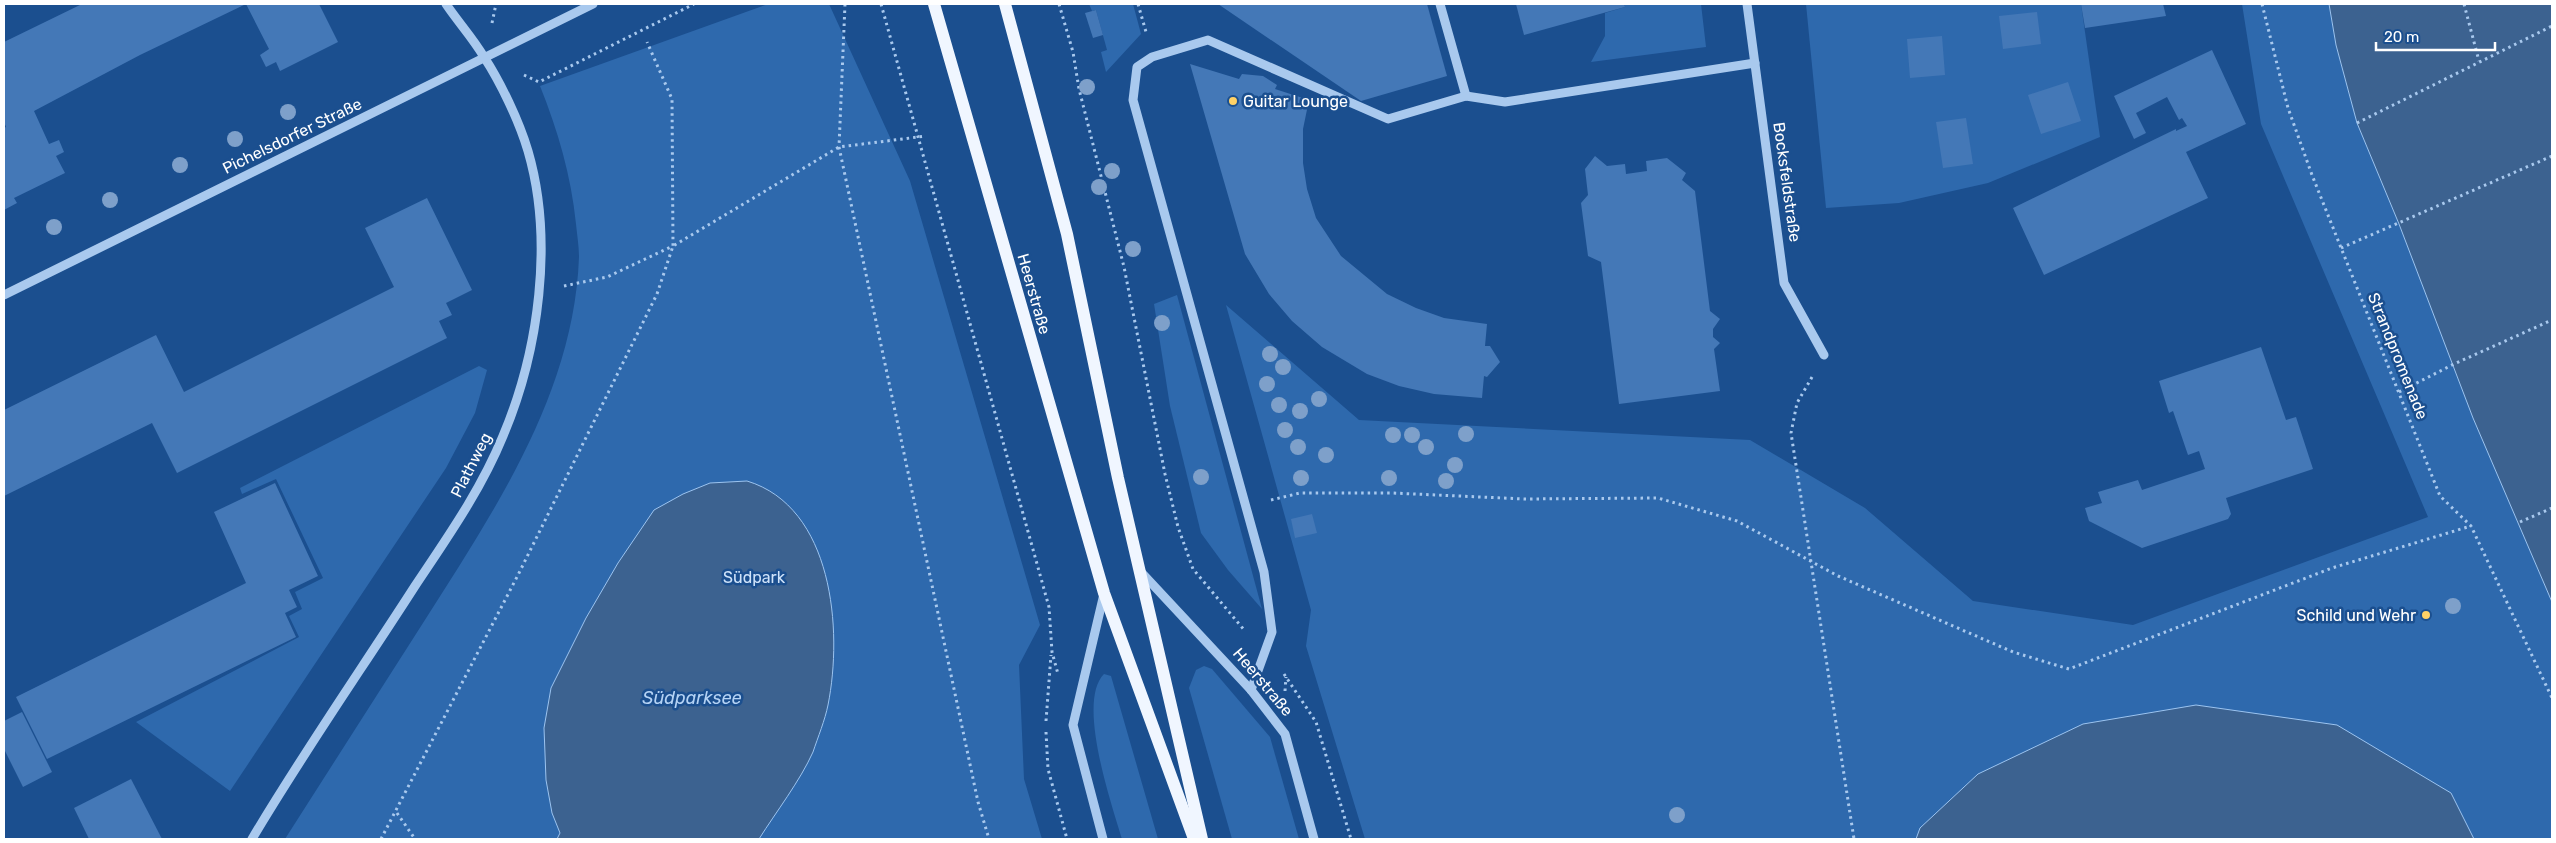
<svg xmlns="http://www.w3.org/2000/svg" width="2556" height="843" font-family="Rubik,sans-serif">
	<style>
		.green { fill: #2e69ad }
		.water { fill: #3c6290; stroke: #9cc4f0 }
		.building { fill: #4478b7 }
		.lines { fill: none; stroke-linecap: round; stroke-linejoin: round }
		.path { stroke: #a9c9ee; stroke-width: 3; stroke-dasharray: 2.5 4; stroke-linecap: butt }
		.minor { stroke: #a9c9ee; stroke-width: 9 }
		.major { stroke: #f0f6ff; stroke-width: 12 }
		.tree { fill: #7ea0ca }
		.poi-dot { fill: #ffd166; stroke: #1b4f8f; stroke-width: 2 }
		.labels { text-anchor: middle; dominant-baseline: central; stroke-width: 5; stroke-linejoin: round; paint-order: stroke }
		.poi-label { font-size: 16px; fill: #fff; stroke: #1b4f8f; text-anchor: start }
		.street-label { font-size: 16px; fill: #fff; stroke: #1b4f8f }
		.park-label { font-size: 16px; fill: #cfe3fa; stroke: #1b4f8f }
		.water-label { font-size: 18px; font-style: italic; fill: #b5d3f5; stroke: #1b4f8f }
	</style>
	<rect width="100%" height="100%" fill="#1b4f8f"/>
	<g class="green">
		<path d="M 768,4 L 829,4 L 910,181 L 1040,625 L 1019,665 L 1024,779 L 1042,839 L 285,839 C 331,767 377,695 423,623 C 494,511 574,394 579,257 C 579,246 577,235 576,224 C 571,175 558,131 540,86 Z"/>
		<path d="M 1089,4 L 1133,4 L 1141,34 L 1106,72 L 1101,52 L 1107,50 L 1096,10 L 1092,11 Z"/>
		<path d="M 1624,4 L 1701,4 L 1706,47 L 1591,62 L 1605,36 L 1605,13 L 1625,7 Z"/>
		<path d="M 1806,4 L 2081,4 L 2100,137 L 1988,183 L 1899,203 L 1826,208 Z"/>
		<path d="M 2242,4 L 2329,4 L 2336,45 L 2357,123 L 2399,224 L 2474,418 L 2552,602 L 2552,839 L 1365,839 L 1306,646 L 1311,610 L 1226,305 L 1359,420 L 1750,440 L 1865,508 L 1973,601 L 2133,625 L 2428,517 L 2261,124 Z"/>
		<path d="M 1177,295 L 1262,609 L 1228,570 L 1201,533 L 1170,406 L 1154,304 Z"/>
		<path d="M 479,366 L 487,370 L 475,413 L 446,468 L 230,791 L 136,722 L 299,637 L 289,616 L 302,609 L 295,592 L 323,578 L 276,479 L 242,494 L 240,488 Z"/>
		<path d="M 1204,666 L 1212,669 L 1270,737 L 1299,839 L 1232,839 L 1189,688 L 1196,670 Z"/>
		<path d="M 1104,674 L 1111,676 L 1158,839 L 1122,839 C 1112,805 1076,702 1104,674 Z"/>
	</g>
	<g class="water">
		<path d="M 2329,4 L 2552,4 L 2552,602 L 2473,418 L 2399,224 L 2357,123 L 2336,45 Z"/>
		<path d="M 747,481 C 833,507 843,630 828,705 C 825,720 818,737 813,752 C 800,781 776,812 759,839 L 557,839 L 560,833 L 552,813 L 546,780 L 544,728 L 551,688 L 586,618 L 618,563 L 654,510 L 683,494 L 710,483 Z"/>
		<path d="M 2196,705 L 2337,725 L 2451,793 L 2474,839 L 1916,839 L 1920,828 L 1978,774 L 2083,724 Z"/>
	</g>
	<g class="building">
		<path d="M 82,4 L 246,4 L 140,55 L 34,111 L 49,144 L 59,140 L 64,152 L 56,156 L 65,173 L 14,198 L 17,203 L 4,210 L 4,128 L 6,127 L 4,122 L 4,42 Z"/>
		<path d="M 246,4 L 319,4 L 338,42 L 280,71 L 276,62 L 266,67 L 260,55 L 269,49 Z"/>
		<path d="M 1218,4 L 1427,4 L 1447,76 L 1361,101 Z"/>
		<path d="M 1516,4 L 1624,4 L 1625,7 L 1524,35 Z"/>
		<path d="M 2081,4 L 2163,4 L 2166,16 L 2085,28 Z"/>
		<path d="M 1096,10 L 1103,35 L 1093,38 L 1085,13 Z"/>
		<path d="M 2037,12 L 2041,44 L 2003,49 L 1999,16 Z"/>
		<path d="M 1942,36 L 1945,75 L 1910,78 L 1907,39 Z"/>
		<path d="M 2212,50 L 2246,124 L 2186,152 L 2208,198 L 2044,275 L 2013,208 L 2176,129 L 2176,131 L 2187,126 L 2182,118 L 2179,120 L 2167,97 L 2136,113 L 2146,133 L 2134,139 L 2114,96 Z"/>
		<path d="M 1190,64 L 1239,79 L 1242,74 L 1263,76 L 1277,85 L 1275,89 L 1309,100 L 1303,129 L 1303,163 L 1307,189 L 1316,218 L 1341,256 L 1387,294 L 1416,308 L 1444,318 L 1487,324 L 1485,346 L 1490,346 L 1500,362 L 1487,377 L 1484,376 L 1482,398 L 1434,394 L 1399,386 L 1367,374 L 1322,347 L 1292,321 L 1269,294 L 1245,254 Z"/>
		<path d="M 2068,82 L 2081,121 L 2041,134 L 2028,95 Z"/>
		<path d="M 1966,118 L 1973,164 L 1943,168 L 1936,122 Z"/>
		<path d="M 1595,156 L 1607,166 L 1625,164 L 1626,174 L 1647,171 L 1646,161 L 1667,158 L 1686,173 L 1682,180 L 1695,191 L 1710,311 L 1720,319 L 1713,329 L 1713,337 L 1720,343 L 1714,349 L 1720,391 L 1619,404 L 1601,262 L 1588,256 L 1581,203 L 1588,195 L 1585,169 Z"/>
		<path d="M 427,198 L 472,290 L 446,303 L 452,315 L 439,321 L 447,338 L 177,473 L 152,423 L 4,496 L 4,410 L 156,335 L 184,392 L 394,287 L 365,228 Z"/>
		<path d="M 2261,347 L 2286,420 L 2296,417 L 2313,469 L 2226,498 L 2231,514 L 2228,519 L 2142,548 L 2089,521 L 2085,508 L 2102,503 L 2098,492 L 2138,480 L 2142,490 L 2205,469 L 2199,451 L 2188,455 L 2173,411 L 2169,413 L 2159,381 Z"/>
		<path d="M 275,483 L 318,576 L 289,590 L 297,607 L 285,613 L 296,637 L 47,759 L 16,697 L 246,583 L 214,512 Z"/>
		<path d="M 1312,514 L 1317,533 L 1295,538 L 1291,519 Z"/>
		<path d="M 22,712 L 52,772 L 23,787 L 4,749 L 4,721 Z"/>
		<path d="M 131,779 L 162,839 L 89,839 L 74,808 Z"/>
	</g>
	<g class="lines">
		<g class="path">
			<path d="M 845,4 L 839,147 L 978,802 L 989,839"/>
			<path d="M 881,4 L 1049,607 L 1052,652 L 1058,674"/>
			<path d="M 1059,4 L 1073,52 L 1079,89 L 1124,267 L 1165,474 L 1178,527 L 1193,569 L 1245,631"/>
			<path d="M 1138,4 L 1146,32"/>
			<path d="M 2262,4 L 2288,108 L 2312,175 L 2440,496 L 2471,526 L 2552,698"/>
			<path d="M 2464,4 L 2479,61"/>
			<path d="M 492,23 L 496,4"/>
			<path d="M 524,75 L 539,82 L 694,4"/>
			<path d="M 2357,123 L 2552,26"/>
			<path d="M 2341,248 L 2552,156"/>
			<path d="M 564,286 L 607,277 L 673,246 L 672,99 L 647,42"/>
			<path d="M 1812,377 L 1797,403 L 1791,433 L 1854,839"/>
			<path d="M 2399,392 L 2454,364 L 2552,320"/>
			<path d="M 1271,500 L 1300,493 L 1392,493 L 1525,499 L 1658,498 L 1737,521 L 1838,576 L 2013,652 L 2069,669 L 2332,568 L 2471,526"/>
			<path d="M 2520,522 L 2552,508"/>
			<path d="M 1284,674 L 1316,722 L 1351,839"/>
			<path d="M 1285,691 L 1286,677"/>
			<path d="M 1046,721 L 1051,655"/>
			<path d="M 1046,732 L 1048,769 L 1067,839"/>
			<path d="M 397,813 L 415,839"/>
			<path d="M 381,839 L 518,575 L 657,294 L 673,246 L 839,147 L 926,136"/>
		</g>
		<g class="minor">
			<path d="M 1440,4 L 1466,96"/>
			<path d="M 1747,4 L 1784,283 L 1824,355"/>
			<path d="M 4,295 L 593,4"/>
			<path d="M 1141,572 L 1251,690 L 1285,734 L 1314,839"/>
			<path d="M 1251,690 L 1272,632 L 1264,572 L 1133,100 L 1137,67 L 1152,57 L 1208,40 L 1388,119 L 1466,96 L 1505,102 L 1755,63"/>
			<path d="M 252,839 C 303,753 361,670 415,586 C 447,538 481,490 503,436 C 539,351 554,240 528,151 C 519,121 501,83 484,57 C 473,38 458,22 446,4"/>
			<path d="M 1103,839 L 1073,725 L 1104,594"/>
		</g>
		<g class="major">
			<path d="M 934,4 L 1104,593 L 1194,839"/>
			<path d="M 1005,4 L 1067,234 L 1118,478 L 1202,839"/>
		</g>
	</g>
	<g class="tree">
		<circle cx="1087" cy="87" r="8"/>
		<circle cx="288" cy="112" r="8"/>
		<circle cx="235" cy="139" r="8"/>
		<circle cx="180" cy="165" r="8"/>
		<circle cx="1112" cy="171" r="8"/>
		<circle cx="1099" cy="187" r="8"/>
		<circle cx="110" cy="200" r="8"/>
		<circle cx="54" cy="227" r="8"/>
		<circle cx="1133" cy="249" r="8"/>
		<circle cx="1162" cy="323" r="8"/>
		<circle cx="1270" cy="354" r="8"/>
		<circle cx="1283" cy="367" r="8"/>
		<circle cx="1267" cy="384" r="8"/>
		<circle cx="1319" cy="399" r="8"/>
		<circle cx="1279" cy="405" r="8"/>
		<circle cx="1300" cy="411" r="8"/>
		<circle cx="1285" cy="430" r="8"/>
		<circle cx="1466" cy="434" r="8"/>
		<circle cx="1393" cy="435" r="8"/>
		<circle cx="1412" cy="435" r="8"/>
		<circle cx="1298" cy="447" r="8"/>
		<circle cx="1426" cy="447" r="8"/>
		<circle cx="1326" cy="455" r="8"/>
		<circle cx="1455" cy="465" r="8"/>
		<circle cx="1201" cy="477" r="8"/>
		<circle cx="1301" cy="478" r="8"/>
		<circle cx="1389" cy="478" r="8"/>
		<circle cx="1446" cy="481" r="8"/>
		<circle cx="2453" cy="606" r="8"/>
		<circle cx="1677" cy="815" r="8"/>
	</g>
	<g class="poi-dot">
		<circle cx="1233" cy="101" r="5"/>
		<circle cx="2426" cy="615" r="5"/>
	</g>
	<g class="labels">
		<g class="poi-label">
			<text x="1243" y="101">Guitar Lounge</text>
			<text x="2416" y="615" text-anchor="end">Schild und Wehr</text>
		</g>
		<g class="street-label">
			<text transform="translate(292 136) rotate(-26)">Pichelsdorfer Straße</text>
			<text transform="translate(1787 182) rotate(82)">Bocksfeldstraße</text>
			<text transform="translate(1034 294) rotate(74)">Heerstraße</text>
			<text transform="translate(2398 356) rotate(68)">Strandpromenade</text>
			<text transform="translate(471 465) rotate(-63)">Plathweg</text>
			<text transform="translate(1263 682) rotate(50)">Heerstraße</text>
		</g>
		<g class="park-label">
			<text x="754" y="577">Südpark</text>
		</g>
		<g class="water-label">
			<text x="692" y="698">Südparksee</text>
		</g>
	</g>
	<rect width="2556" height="843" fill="none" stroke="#ffffff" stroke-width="10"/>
	<path d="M2376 42v8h119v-8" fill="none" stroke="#ffffff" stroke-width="2.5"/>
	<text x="2384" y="42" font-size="15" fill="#ffffff" stroke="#1b4f8f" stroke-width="4" paint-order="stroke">20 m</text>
</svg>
